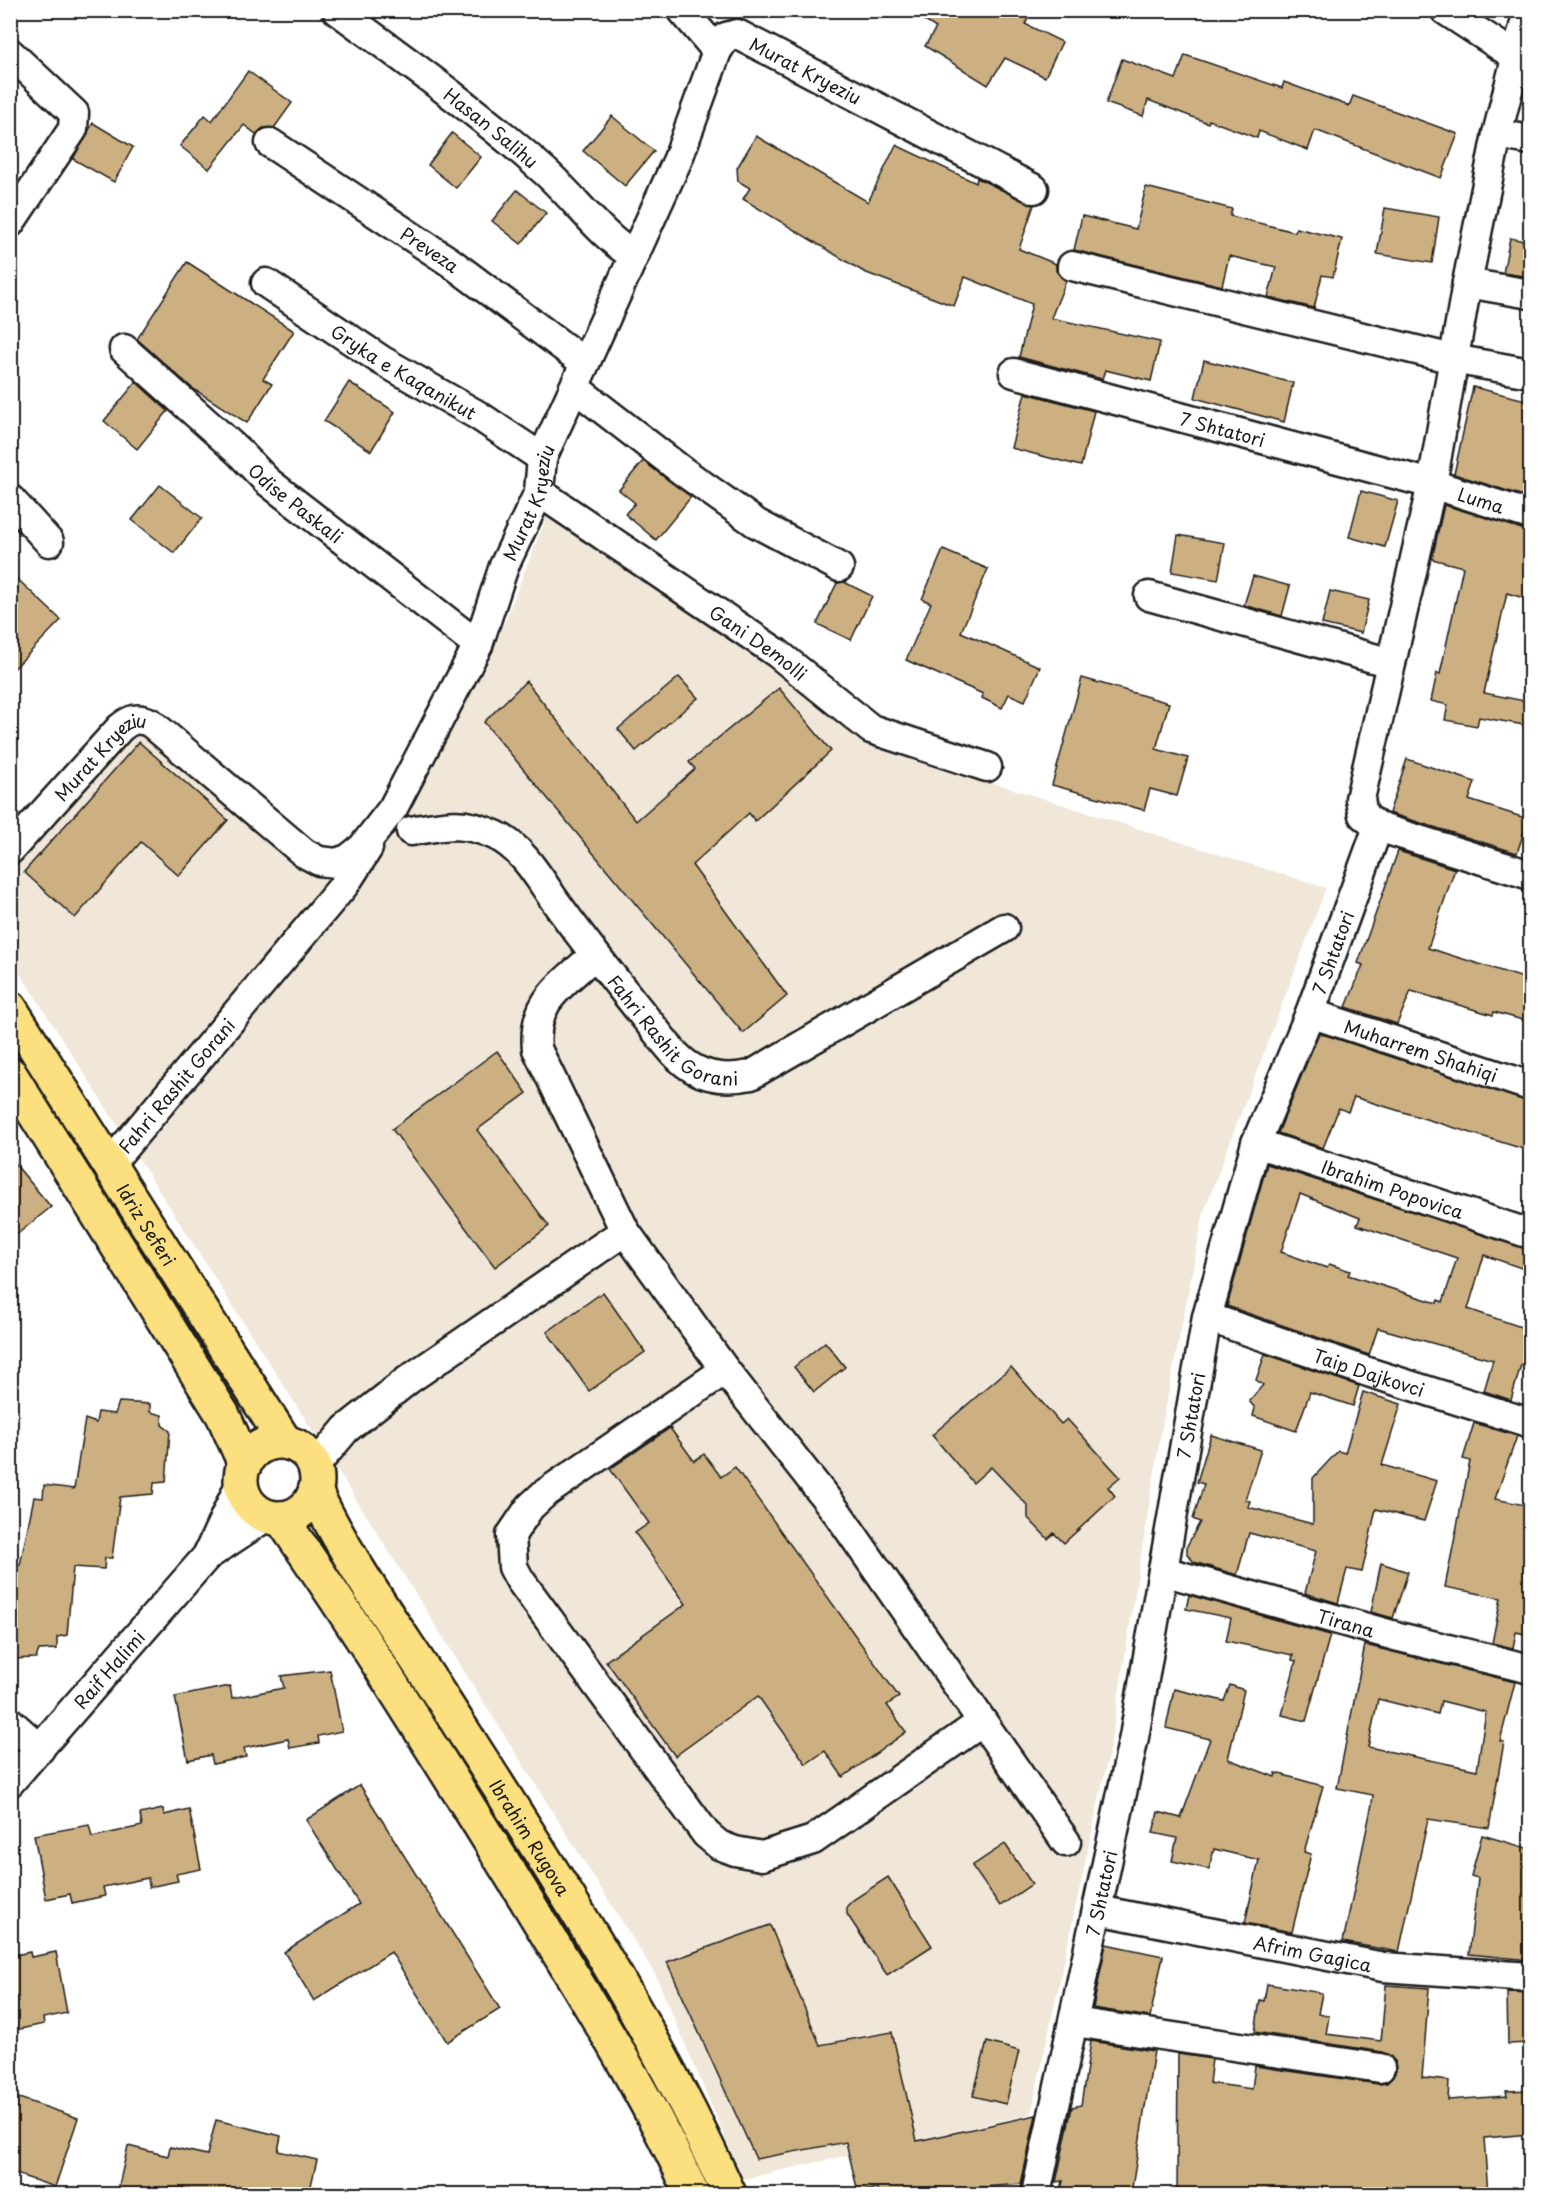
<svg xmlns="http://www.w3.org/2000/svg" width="1541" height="2205" font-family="'Playpen Sans',sans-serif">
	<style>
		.built { fill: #f0e7d9 }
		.building { fill: #cdb081; stroke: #1c1c1c; stroke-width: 1.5; fill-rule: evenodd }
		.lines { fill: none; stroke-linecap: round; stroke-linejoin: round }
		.minor-casing { stroke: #1c1c1c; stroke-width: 33 }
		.major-casing { stroke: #1c1c1c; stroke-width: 38 }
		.minor { stroke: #fff; stroke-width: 28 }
		.major { stroke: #fce080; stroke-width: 33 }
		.labels { text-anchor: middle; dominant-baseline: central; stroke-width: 4.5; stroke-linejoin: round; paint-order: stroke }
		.street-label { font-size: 18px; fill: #1c1c1c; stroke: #fff }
	</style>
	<rect width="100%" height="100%" fill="#fff"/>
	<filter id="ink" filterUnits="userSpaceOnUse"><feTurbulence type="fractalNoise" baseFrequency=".0167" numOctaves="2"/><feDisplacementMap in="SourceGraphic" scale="12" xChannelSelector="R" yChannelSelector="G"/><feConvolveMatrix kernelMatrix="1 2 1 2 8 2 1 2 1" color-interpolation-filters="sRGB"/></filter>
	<g filter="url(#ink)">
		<path class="built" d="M 548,513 L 775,662 L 871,744 L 1326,888 L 1204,1211 L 1161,1432 L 1110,1748 L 1031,2114 L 743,2179 L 655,1974 L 330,1458 L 11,959 L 11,863 L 133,724 L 331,882 L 436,749 L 487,666 Z"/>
		<g class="building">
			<path d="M 908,10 L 1014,10 L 1028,19 L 1025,24 L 1062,42 L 1045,77 L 1005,58 L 988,85 L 925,46 L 936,28 Z"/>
			<path d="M 1185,55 L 1282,88 L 1284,82 L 1349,106 L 1353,96 L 1458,134 L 1441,178 L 1315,130 L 1308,150 L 1259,131 L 1257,138 L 1209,120 L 1208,123 L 1148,100 L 1143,116 L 1106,103 L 1122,59 L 1176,79 Z"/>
			<path d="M 248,71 L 292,103 L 274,128 L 263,128 L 256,134 L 244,125 L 209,169 L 180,146 L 205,115 L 212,121 Z"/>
			<path d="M 612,116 L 654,151 L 625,186 L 583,151 Z"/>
			<path d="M 93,123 L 133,147 L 114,182 L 73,159 Z"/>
			<path d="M 452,133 L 481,157 L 456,188 L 428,165 Z"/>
			<path d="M 756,136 L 868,202 L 896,145 L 976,183 L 977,178 L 1034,205 L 1019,249 L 1056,264 L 1056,271 L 1066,281 L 1051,318 L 1160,342 L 1151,381 L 1105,370 L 1102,379 L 1019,357 L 1032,304 L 965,277 L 954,306 L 864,272 L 743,199 L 750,188 L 738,181 L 737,168 Z"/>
			<path d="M 1146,187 L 1232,209 L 1230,216 L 1295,232 L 1296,228 L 1342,239 L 1333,277 L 1322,275 L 1314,308 L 1268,297 L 1276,267 L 1229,256 L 1222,286 L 1074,250 L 1082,216 L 1136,229 Z"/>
			<path d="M 517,190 L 546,213 L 521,244 L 492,221 Z"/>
			<path d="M 1385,208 L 1439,217 L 1432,263 L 1377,254 Z"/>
			<path d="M 1510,238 L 1530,242 L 1530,277 L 1503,273 Z"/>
			<path d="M 187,262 L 294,331 L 263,379 L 272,384 L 247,423 L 192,388 L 137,339 Z"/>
			<path d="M 1204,360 L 1293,383 L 1284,422 L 1195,398 Z"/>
			<path d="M 136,382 L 168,411 L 137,449 L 104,421 Z"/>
			<path d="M 349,382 L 395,412 L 371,451 L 324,421 Z"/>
			<path d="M 1473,387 L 1530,401 L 1530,498 L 1454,474 Z"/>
			<path d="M 1025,393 L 1094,411 L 1081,466 L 1011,448 Z"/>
			<path d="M 643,461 L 691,497 L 656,540 L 625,514 L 635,503 L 619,490 Z"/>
			<path d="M 160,485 L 202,518 L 174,553 L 132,520 Z"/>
			<path d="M 1361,491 L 1398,501 L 1385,547 L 1349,537 Z"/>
			<path d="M 1444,505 L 1530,531 L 1530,600 L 1507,593 L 1484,693 L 1530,702 L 1530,726 L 1479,717 L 1477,726 L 1445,720 L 1448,705 L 1431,701 L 1437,673 L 1440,674 L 1463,567 L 1432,559 Z"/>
			<path d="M 1178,535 L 1225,543 L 1218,580 L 1172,572 Z"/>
			<path d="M 943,550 L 988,569 L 961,632 L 1040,667 L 1025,701 L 1009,694 L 1002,708 L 982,698 L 983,694 L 906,660 L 931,603 L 922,599 Z"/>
			<path d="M 10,572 L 61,620 L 10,673 Z"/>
			<path d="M 1253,576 L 1290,586 L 1282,616 L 1244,605 Z"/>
			<path d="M 844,582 L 872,596 L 851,640 L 817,624 L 837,583 Z"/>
			<path d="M 1330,591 L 1369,600 L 1361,633 L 1322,624 Z"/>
			<path d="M 679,677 L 698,698 L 636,751 L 618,729 Z"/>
			<path d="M 1082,678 L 1169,703 L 1156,749 L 1188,758 L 1177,796 L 1150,789 L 1144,810 L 1052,785 Z"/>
			<path d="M 526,681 L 636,821 L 695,769 L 689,762 L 779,688 L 831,751 L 755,821 L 749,813 L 692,865 L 787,996 L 743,1033 L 484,722 Z"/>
			<path d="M 139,742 L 228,820 L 179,876 L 141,842 L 75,918 L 24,872 Z"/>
			<path d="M 1407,759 L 1475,782 L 1469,800 L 1528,819 L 1517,853 L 1389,813 Z"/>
			<path d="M 1398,851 L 1455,869 L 1428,948 L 1530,980 L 1530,1022 L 1494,1012 L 1493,1015 L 1411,991 L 1397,1024 L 1346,1007 L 1363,965 L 1358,963 Z"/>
			<path d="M 1319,1033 L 1530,1102 L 1530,1151 L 1354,1097 L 1348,1112 L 1339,1108 L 1323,1148 L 1278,1133 Z"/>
			<path d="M 497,1051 L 527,1093 L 477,1130 L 549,1226 L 495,1267 L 392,1129 Z"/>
			<path d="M 10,1158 L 51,1207 L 10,1240 Z"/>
			<path d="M 1267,1164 L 1530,1250 L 1530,1271 L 1484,1255 L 1468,1309 L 1530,1330 L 1530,1367 L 1521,1365 L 1511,1400 L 1484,1391 L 1493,1360 L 1378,1328 L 1369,1355 L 1227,1306 ZM 1300,1194 L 1360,1218 L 1357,1225 L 1457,1258 L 1443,1302 L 1438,1300 L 1437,1303 L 1348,1275 L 1350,1271 L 1329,1264 L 1327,1268 L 1281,1252 Z"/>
			<path d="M 603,1292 L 645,1352 L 589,1391 L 547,1332 Z"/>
			<path d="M 825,1342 L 845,1367 L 814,1392 L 794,1367 Z"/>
			<path d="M 1265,1354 L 1359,1386 L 1353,1406 L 1310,1392 L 1296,1431 L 1253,1416 L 1255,1408 L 1249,1401 L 1263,1385 L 1256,1380 Z"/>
			<path d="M 1011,1367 L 1061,1424 L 1067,1419 L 1120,1477 L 1108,1487 L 1115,1496 L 1064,1543 L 1054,1533 L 1048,1539 L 1028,1518 L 1028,1506 L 991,1467 L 973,1483 L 932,1435 Z"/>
			<path d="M 1363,1392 L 1401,1404 L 1382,1465 L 1437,1481 L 1424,1521 L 1376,1509 L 1362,1572 L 1347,1569 L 1338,1603 L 1305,1593 L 1316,1551 L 1249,1533 L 1237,1575 L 1194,1562 L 1187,1554 L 1187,1546 L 1200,1522 L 1193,1519 L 1204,1484 L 1197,1482 L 1211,1435 L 1261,1450 L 1245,1500 L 1250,1501 L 1248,1507 L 1313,1524 L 1313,1478 L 1338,1451 L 1345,1453 Z"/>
			<path d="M 119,1402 L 150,1404 L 150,1412 L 162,1415 L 162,1425 L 170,1431 L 166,1482 L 154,1483 L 153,1494 L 120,1497 L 112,1558 L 105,1558 L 104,1569 L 73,1567 L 67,1635 L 57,1637 L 57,1649 L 39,1650 L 36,1658 L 10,1659 L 10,1565 L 20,1565 L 34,1497 L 43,1498 L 44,1485 L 74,1489 L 85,1419 L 96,1423 L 98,1412 L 115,1414 Z"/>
			<path d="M 1474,1423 L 1517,1436 L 1495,1499 L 1530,1506 L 1530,1635 L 1516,1632 L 1513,1648 L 1492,1643 L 1501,1598 L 1445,1587 L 1470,1461 L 1463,1459 Z"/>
			<path d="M 670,1428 L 694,1461 L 704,1454 L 721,1477 L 735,1467 L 899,1697 L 887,1705 L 906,1732 L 843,1777 L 825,1751 L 806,1764 L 758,1696 L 675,1756 L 606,1661 L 686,1604 L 635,1533 L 649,1523 L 610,1469 Z"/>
			<path d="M 1381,1563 L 1408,1572 L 1393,1618 L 1371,1612 Z"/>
			<path d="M 1189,1595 L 1330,1635 L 1306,1721 L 1282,1715 L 1296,1661 L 1292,1660 L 1293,1655 L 1226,1641 L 1231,1618 L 1186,1609 Z"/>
			<path d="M 1365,1645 L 1515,1682 L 1500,1741 L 1504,1742 L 1489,1828 L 1428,1819 L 1399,1952 L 1343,1942 L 1372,1804 L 1373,1795 L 1337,1788 ZM 1378,1699 L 1438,1714 L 1441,1701 L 1486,1712 L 1477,1770 L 1368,1747 Z"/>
			<path d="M 330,1670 L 342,1731 L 318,1736 L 319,1743 L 290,1748 L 288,1739 L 244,1748 L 246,1757 L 213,1764 L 211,1755 L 188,1760 L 175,1697 L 230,1686 L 232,1698 L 284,1688 L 281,1676 Z"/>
			<path d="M 1230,1685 L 1244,1690 L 1228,1759 L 1275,1777 L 1276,1773 L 1323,1786 L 1304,1852 L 1311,1854 L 1292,1932 L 1245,1923 L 1259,1860 L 1214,1849 L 1209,1869 L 1172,1861 L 1177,1838 L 1153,1833 L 1158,1812 L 1181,1818 L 1210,1739 L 1166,1728 L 1174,1689 L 1224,1701 Z"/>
			<path d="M 360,1785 L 500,2009 L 447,2042 L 391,1952 L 314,2001 L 284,1952 L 359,1904 L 306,1820 Z"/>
			<path d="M 163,1809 L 164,1815 L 189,1809 L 201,1869 L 176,1874 L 178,1881 L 149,1887 L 148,1878 L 103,1887 L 105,1896 L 72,1903 L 70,1894 L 46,1899 L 34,1835 L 89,1825 L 92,1837 L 142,1826 L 140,1814 Z"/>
			<path d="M 1482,1835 L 1530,1849 L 1530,1960 L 1469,1954 L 1478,1878 L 1471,1876 Z"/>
			<path d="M 1005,1844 L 1032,1884 L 1000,1906 L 972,1866 Z"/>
			<path d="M 888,1877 L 932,1946 L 887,1975 L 847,1914 L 847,1906 L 853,1900 Z"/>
			<path d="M 770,1925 L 820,2045 L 892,2032 L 917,2141 L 1036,2115 L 1021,2184 L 973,2188 L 974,2194 L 878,2194 L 877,2188 L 858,2192 L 846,2142 L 756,2159 L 667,1962 Z"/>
			<path d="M 1106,1944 L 1163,1956 L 1150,2017 L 1093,2008 Z"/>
			<path d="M 30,1952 L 31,1957 L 56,1952 L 67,2013 L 43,2018 L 44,2024 L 15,2030 L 14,2021 L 10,2022 L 10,1956 Z"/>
			<path d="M 1267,1984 L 1322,1993 L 1318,2014 L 1329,2016 L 1326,2034 L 1381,2041 L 1386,1985 L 1429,1988 L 1422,2078 L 1449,2081 L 1448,2100 L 1507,2096 L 1506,2091 L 1530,2090 L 1530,2134 L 1484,2138 L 1488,2194 L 1398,2194 L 1398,2189 L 1347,2190 L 1346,2194 L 1177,2194 L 1178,2054 L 1212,2059 L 1209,2083 L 1252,2089 L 1255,2066 L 1378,2084 L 1387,2083 L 1396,2071 L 1395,2061 L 1382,2052 L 1255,2032 L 1260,2000 L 1264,2001 Z"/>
			<path d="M 1507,1992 L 1530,1993 L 1530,2043 L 1508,2044 Z"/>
			<path d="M 1091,2041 L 1154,2051 L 1131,2194 L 1060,2194 L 1063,2181 L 1056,2182 L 1072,2107 L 1081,2105 Z"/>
			<path d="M 987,2042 L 1019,2051 L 1006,2104 L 973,2096 Z"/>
			<path d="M 10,2095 L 78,2118 L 55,2187 L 10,2172 Z"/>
			<path d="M 216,2120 L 281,2136 L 278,2151 L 317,2160 L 309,2194 L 195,2194 L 171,2189 L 170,2194 L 117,2194 L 128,2146 L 168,2156 L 170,2147 L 207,2155 Z"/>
		</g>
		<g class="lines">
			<defs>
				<g id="minor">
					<path id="s1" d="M 337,10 C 406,61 477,111 541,168 C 574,196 597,233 634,256"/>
					<path d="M 682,10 L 717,51"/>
					<path d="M 1445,10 L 1515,56"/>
					<path d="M 10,53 L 74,113 L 73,129 L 10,223"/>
					<path d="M 1497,134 L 1530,140"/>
					<path id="s2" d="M 270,143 L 450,262 L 585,363"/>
					<path d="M 1072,266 L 1453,359 L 1530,373"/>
					<path id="s3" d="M 266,283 L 381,360 L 479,416 L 542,458"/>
					<path d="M 1467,283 L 1530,294"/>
					<path id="s4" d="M 124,349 L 240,453 L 267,481 L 478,645"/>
					<path id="s5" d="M 1014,373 L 1432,484 L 1530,515"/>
					<path d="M 574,387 L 681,470 L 756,523 L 839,567"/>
					<path id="s6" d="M 539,492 L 777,653 L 871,729 L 987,767"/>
					<path d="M 10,499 L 49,542"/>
					<path d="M 1149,596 L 1391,663"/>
					<path d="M 1378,827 L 1530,875"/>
					<path id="s7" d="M 411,831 C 444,825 463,820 495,835 C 522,847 539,878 555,901 C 584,942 616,981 647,1020 C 662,1037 674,1058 694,1069 C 712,1079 732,1079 751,1075 L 1004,928"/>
					<path id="s8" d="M 10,850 L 120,728 C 131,719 137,717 151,723 L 304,853 L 319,861 L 336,863 L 348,859 L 362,848 L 393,808 L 478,645 L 504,566 L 539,492 L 542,458 L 678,159 L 717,51 L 726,37 L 737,34 L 1034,189"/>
					<path d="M 594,955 C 562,986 532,1000 537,1049 L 625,1231 L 725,1370 L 839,1515 L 1066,1842"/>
					<path id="s9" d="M 1310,1013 L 1530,1086"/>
					<path id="s10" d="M 1256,1143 L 1530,1234"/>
					<path id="s11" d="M 109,1165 L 345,884 L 368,848"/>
					<path id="s12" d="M 1207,1317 L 1371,1373 L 1530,1423"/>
					<path d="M 725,1370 L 544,1494 L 530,1507 L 511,1535 L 513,1567 L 520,1580 L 706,1834 L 719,1845 L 735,1851 L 762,1856 L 813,1840 L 982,1722"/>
					<path d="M 315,1466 L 346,1429 L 408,1380 L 625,1231"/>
					<path d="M 207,1556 L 241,1482"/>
					<path id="s13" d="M 1163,1571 L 1399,1637 L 1530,1669"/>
					<path d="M 10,1722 L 40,1749"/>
					<path id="s14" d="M 10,1782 L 207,1556 L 267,1516"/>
					<path id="s15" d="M 1098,1910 L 1383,1967 L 1530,1977"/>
					<path d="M 1074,2022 L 1380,2068"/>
					<path id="s16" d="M 1036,2194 L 1134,1737 L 1207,1317 L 1256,1143 L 1310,1013 L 1378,827 L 1363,815 L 1360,799 L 1432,484 L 1467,283 L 1497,134 L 1526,19 L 1530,19"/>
				</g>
				<g id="major">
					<path id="s17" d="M 10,1008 L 285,1442"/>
					<path d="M 10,1074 L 223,1415 L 245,1464"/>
					<circle cx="279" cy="1480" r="38"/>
					<path id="s18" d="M 315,1491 C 350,1565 399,1631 443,1700 C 546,1860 651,2020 729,2194"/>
					<path d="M 281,1518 C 368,1643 447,1772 527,1901 C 585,1997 646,2092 692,2194"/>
				</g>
			</defs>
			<use href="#minor" class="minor-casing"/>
			<use href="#major" class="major-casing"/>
			<use href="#minor" class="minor"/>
			<use href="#major" class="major"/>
		</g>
	</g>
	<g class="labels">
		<g class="street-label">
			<text stroke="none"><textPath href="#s8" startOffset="1446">Murat Kryeziu</textPath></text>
			<text stroke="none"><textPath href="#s1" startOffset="194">Hasan Salihu</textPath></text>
			<text stroke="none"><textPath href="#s2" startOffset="192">Preveza</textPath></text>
			<text stroke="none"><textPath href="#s3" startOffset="164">Gryka e Kaqanikut</textPath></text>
			<text stroke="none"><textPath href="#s5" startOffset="216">7 Shtatori</textPath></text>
			<text stroke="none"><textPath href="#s5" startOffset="484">Luma</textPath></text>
			<text stroke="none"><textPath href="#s8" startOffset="850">Murat Kryeziu</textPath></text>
			<text stroke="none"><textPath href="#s4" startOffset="231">Odise Paskali</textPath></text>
			<text stroke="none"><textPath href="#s6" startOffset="266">Gani Demolli</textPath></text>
			<text stroke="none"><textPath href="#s8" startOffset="132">Murat Kryeziu</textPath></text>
			<text stroke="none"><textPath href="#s16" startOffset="1280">7 Shtatori</textPath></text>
			<text stroke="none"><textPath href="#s7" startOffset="356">Fahri Rashit Gorani</textPath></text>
			<text stroke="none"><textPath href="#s9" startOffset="117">Muharrem Shahiqi</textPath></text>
			<text stroke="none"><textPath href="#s11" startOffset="104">Fahri Rashit Gorani</textPath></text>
			<text stroke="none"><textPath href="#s10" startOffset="144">Ibrahim Popovica</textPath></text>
			<text stroke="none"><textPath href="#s17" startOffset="256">Idriz Seferi</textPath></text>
			<text stroke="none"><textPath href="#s12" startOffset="171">Taip Dajkovci</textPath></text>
			<text stroke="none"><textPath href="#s16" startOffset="794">7 Shtatori</textPath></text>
			<text stroke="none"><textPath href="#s13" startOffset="190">Tirana</textPath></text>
			<text stroke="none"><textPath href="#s14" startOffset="150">Raif Halimi</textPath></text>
			<text stroke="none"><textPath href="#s18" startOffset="408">Ibrahim Rugova</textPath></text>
			<text stroke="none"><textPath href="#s16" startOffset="308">7 Shtatori</textPath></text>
			<text stroke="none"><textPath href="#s15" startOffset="219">Afrim Gagica</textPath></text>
		</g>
	</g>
	<rect width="1541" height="2205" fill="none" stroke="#fff" stroke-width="36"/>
	<rect x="18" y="18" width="1505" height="2169" fill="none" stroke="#1c1c1c" stroke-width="2" filter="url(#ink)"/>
</svg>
